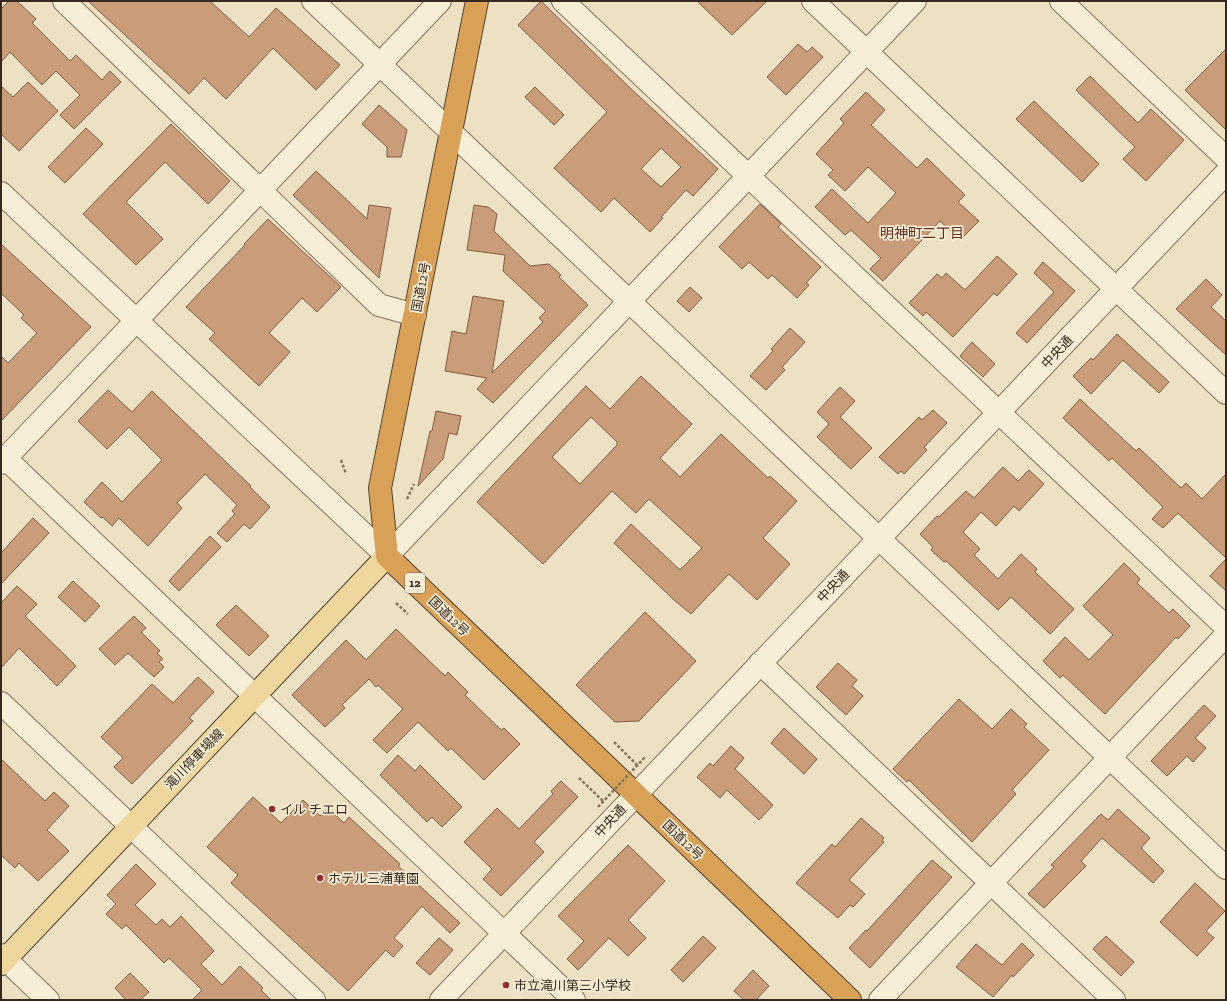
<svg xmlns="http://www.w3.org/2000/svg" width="1227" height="1001" font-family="'Zilla Slab','Noto Sans JP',serif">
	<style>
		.building { fill: #c99c7a; stroke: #845d41; fill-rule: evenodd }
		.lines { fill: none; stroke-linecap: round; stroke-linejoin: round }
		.minor-casing { stroke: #86725b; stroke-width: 24 }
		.major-casing { stroke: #54402f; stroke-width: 24 }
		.highway-casing { stroke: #54402f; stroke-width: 24 }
		.path { stroke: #86725b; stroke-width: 2.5; stroke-dasharray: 3 2; stroke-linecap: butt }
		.minor { stroke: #f7eed6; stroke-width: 22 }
		.major { stroke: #eed69c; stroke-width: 22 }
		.highway { stroke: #d9a157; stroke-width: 22 }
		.path-bridge { stroke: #86725b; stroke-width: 2.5; stroke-dasharray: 3 2; stroke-linecap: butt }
		.poi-dot { fill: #932d2d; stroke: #f4ebd2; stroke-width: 1.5 }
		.labels { text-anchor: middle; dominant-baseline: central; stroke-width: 3.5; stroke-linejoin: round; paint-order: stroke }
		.shield { fill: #f4ebd2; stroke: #6f6454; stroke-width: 1 }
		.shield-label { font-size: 12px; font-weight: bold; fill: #362a1e }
		.street-label { font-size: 13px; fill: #362a1e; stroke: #f4ebd2 }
		.poi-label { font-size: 13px; fill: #362a1e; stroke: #f4ebd2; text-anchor: start }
		.neighbourhood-label { font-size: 14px; fill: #612e1f; stroke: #f4ebd2 }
	</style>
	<rect width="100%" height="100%" fill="#ece1c3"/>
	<g class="building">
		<path d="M 9,1 L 17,1 L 36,19 L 32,23 L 70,61 L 76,55 L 102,80 L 110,71 L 121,82 L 74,129 L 60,115 L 80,95 L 56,71 L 42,85 L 10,52 L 1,62 L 1,9 Z"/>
		<path d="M 88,1 L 210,1 L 249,37 L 276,8 L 340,65 L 316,90 L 273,48 L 226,99 L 204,78 L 189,94 Z"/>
		<path d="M 541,1 L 630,88 L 718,169 L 693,196 L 686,190 L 661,217 L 663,218 L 650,232 L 614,198 L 601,212 L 554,168 L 607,112 L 518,25 ZM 661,148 L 681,167 L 661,187 L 641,169 Z"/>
		<path d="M 697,1 L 767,1 L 732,35 Z"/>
		<path d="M 798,44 L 807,52 L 812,47 L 823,57 L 786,95 L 767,77 Z"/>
		<path d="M 1226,49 L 1226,130 L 1185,90 Z"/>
		<path d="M 1090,76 L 1138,123 L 1151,109 L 1184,140 L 1146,181 L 1123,159 L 1135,147 L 1076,90 Z"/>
		<path d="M 28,82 L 58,111 L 19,151 L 1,134 L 1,86 L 13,97 Z"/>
		<path d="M 535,87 L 564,115 L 554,125 L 525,97 Z"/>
		<path d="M 866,92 L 885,110 L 871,125 L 917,168 L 927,158 L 965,195 L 958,202 L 979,221 L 960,240 L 940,221 L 883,281 L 870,269 L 881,258 L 851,230 L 845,235 L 815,207 L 832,189 L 868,223 L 896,193 L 868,167 L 845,191 L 828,175 L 833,170 L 816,154 L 844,123 L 840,119 Z"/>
		<path d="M 1034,101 L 1099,164 L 1082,182 L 1016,119 Z"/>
		<path d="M 379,105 L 407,130 L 401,157 L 387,157 L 387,147 L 362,124 Z"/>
		<path d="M 171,124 L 230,181 L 208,204 L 165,162 L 126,202 L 163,239 L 136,265 L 83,214 Z"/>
		<path d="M 86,128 L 103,144 L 65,183 L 48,167 Z"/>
		<path d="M 316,171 L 367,219 L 369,205 L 391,208 L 379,278 L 293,195 Z"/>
		<path d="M 760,204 L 781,224 L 778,227 L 821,267 L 806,283 L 809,285 L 797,298 L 772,275 L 768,279 L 749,262 L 742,269 L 719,247 Z"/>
		<path d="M 474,205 L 488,207 L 497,214 L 494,231 L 530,266 L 549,264 L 561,275 L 559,277 L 588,305 L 493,403 L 477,389 L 487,378 L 445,371 L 452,331 L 466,334 L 473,296 L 504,301 L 492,373 L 543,322 L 539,318 L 546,311 L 503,271 L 505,255 L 467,250 Z"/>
		<path d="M 268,219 L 341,287 L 317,312 L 302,298 L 269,333 L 290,352 L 259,386 L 209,339 L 215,333 L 186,307 L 245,245 L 244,244 Z"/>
		<path d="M 1,244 L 91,327 L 1,421 L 1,356 L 8,363 L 37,333 L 21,318 L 24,315 L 1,293 Z"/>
		<path d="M 997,256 L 1017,274 L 997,296 L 994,293 L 953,337 L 926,312 L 923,316 L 909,303 L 937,274 L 942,278 L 946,273 L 965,290 Z"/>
		<path d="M 1043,262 L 1075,291 L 1027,343 L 1016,333 L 1054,292 L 1034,273 Z"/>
		<path d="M 1206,279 L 1222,295 L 1211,307 L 1226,321 L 1226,355 L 1176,309 Z"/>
		<path d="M 690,287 L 702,298 L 689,312 L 677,301 Z"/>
		<path d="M 790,328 L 805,342 L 782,367 L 785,370 L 766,390 L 750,376 L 773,351 L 771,349 Z"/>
		<path d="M 1117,334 L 1169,382 L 1159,393 L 1123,360 L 1091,394 L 1073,376 L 1091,358 L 1093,360 Z"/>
		<path d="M 972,342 L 995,364 L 983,377 L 960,356 Z"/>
		<path d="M 641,376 L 692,424 L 660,458 L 680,477 L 721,434 L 768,478 L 770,476 L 797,501 L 763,538 L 790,564 L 757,600 L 729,574 L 691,614 L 674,600 L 614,543 L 631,524 L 680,570 L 702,548 L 649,499 L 636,513 L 612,491 L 543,564 L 477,502 L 586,386 L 610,409 ZM 591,417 L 617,442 L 617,445 L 580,484 L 552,457 Z"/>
		<path d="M 840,387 L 855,401 L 840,417 L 872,448 L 851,469 L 817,437 L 829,424 L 817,412 Z"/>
		<path d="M 108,390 L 132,412 L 152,391 L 251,486 L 250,487 L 270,507 L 250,529 L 244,524 L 227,542 L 217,533 L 235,514 L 232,511 L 237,505 L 205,474 L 177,503 L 182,508 L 148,546 L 119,518 L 112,526 L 103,517 L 101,518 L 84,502 L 102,482 L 122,502 L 162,460 L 129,427 L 107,449 L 78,421 Z"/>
		<path d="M 1080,399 L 1136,451 L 1139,448 L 1181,488 L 1186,483 L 1202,499 L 1226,474 L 1226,558 L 1178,513 L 1163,528 L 1152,519 L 1163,507 L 1112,458 L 1109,461 L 1063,418 Z"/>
		<path d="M 933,410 L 947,423 L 924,447 L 927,450 L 904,474 L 901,471 L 898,474 L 879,457 L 919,417 L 922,420 Z"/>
		<path d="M 436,411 L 461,416 L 457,435 L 449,433 L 443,459 L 418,486 L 430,431 L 432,431 Z"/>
		<path d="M 1003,467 L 1018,481 L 1029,470 L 1044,484 L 1019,511 L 1014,506 L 996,526 L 981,512 L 963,532 L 980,549 L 974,555 L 998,579 L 1021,554 L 1037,569 L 1035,572 L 1074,609 L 1050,634 L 1011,597 L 998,610 L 946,561 L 944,562 L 931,550 L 933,547 L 920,534 L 937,516 L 939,517 L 966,491 L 974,498 Z"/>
		<path d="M 33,518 L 49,533 L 1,584 L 1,553 Z"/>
		<path d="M 210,536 L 221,547 L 179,591 L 169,581 Z"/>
		<path d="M 1226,559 L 1226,591 L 1210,576 Z"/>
		<path d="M 1124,563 L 1140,579 L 1137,583 L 1169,613 L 1173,609 L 1190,626 L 1178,639 L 1176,637 L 1105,714 L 1063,675 L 1060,678 L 1043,661 L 1065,637 L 1089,660 L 1113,635 L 1083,606 Z"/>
		<path d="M 73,581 L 100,606 L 85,622 L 58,597 Z"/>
		<path d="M 17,586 L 37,604 L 25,616 L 76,666 L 57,686 L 19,648 L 1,668 L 1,603 Z"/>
		<path d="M 236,605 L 269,636 L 249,656 L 216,625 Z"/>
		<path d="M 645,612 L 696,661 L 639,721 L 615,722 L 576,685 Z"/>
		<path d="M 134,616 L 146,628 L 141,632 L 160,651 L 157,653 L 163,659 L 159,662 L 164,667 L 154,677 L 128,653 L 115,665 L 99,649 Z"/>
		<path d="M 396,629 L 445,676 L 448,672 L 468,692 L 465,695 L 501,730 L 504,728 L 520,744 L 484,780 L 451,748 L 448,751 L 418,722 L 387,753 L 373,740 L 403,709 L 378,685 L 376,687 L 369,679 L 342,705 L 345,708 L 325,727 L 292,695 L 346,640 L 366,660 Z"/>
		<path d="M 838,663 L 857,680 L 852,686 L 863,696 L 846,715 L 816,687 Z"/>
		<path d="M 198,677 L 214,692 L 189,718 L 193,721 L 132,784 L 114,767 L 123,758 L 101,737 L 152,684 L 173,703 Z"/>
		<path d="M 959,699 L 992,729 L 1011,709 L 1027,724 L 1024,727 L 1049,750 L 1012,790 L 1016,794 L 972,842 L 909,780 L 907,782 L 893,769 Z"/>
		<path d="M 1204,705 L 1216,716 L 1195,738 L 1206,748 L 1193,762 L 1187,756 L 1167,776 L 1151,761 Z"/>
		<path d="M 784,728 L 817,759 L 804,774 L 771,743 Z"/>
		<path d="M 731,746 L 744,758 L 735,769 L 773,805 L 759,820 L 727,790 L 720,798 L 697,777 L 710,763 L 713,766 Z"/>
		<path d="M 398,755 L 415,771 L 420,765 L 462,807 L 442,827 L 432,817 L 427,822 L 380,775 Z"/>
		<path d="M 1,759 L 45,801 L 54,792 L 69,806 L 47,830 L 69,851 L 38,881 L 19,863 L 15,868 L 1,855 Z"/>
		<path d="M 561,781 L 578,797 L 534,842 L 544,852 L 501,896 L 483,879 L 492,869 L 464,842 L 497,808 L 519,829 L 553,794 L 551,791 Z"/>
		<path d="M 253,797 L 281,823 L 303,800 L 320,816 L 328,808 L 344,823 L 349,817 L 400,864 L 398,866 L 460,923 L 450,933 L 422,906 L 394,938 L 403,946 L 393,957 L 386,950 L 348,991 L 231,883 L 238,875 L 207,847 Z"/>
		<path d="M 1118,809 L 1150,838 L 1141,848 L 1164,871 L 1153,883 L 1102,838 L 1081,861 L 1086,866 L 1044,908 L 1028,894 L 1054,867 L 1051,865 L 1101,814 L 1108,820 Z"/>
		<path d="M 861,818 L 884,838 L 882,840 L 884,842 L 849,880 L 865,894 L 853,907 L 850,905 L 838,918 L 796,883 L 832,844 L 835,847 Z"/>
		<path d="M 628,845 L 665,881 L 628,920 L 646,938 L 628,956 L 609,938 L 578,970 L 567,959 L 584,941 L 558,916 Z"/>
		<path d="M 932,860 L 952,877 L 870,968 L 849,948 L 866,930 L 867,931 Z"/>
		<path d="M 136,864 L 156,884 L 135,905 L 156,925 L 162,919 L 170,927 L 181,916 L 214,951 L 201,964 L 222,985 L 240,966 L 263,988 L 261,990 L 271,1000 L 192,1000 L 202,990 L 169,958 L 164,963 L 126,925 L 122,929 L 106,914 L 116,904 L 107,895 Z"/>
		<path d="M 1195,883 L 1225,911 L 1206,931 L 1214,938 L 1197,956 L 1160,922 Z"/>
		<path d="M 703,936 L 716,948 L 683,982 L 671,970 Z"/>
		<path d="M 1106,936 L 1134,962 L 1121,976 L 1093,949 Z"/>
		<path d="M 439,938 L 453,950 L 430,975 L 416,963 Z"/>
		<path d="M 1022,943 L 1034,955 L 1013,977 L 1012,975 L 993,997 L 956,967 L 976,944 L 1002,965 Z"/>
		<path d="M 753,970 L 769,986 L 756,1000 L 744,1000 L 734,991 Z"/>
		<path d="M 130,973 L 149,992 L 140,1000 L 126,1000 L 115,988 Z"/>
	</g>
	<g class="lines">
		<defs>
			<g id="minor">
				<path d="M 64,1 L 379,305 L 415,315"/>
				<path d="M 313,1 L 1226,868"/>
				<path d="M 563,1 L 1226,627"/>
				<path d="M 813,1 L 1226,393"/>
				<path d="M 1061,1 L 1226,158"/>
				<path d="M 1,193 L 387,556 L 915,1"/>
				<path d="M 5,458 L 574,1000"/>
				<path d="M 1,463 L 440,1"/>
				<path d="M 760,663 L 1114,1000"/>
				<path d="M 1,703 L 314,1000"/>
				<path d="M 1,955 L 48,1000"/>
				<path d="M 441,1000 L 1226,173"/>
				<path d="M 880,1000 L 1226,635"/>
			</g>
			<path id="major" d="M 1,964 L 387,556"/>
			<path id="highway" d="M 477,1 L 380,488 L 387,556 L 850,1000"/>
		</defs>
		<use href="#minor" class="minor-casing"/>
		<use href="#major" class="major-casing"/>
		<use href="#highway" class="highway-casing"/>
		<g class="path">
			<path d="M 341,460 L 346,474"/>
			<path d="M 407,499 L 414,484"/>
			<path d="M 396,603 L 408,614"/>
			<path d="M 614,742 L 637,765"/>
			<path d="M 579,778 L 603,801"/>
		</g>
		<use href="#minor" class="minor"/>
		<use href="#major" class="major"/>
		<use href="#highway" class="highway"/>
		<path class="path-bridge" d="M 598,807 L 646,756"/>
	</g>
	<g class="poi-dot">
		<circle cx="272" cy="809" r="4"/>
		<circle cx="320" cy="878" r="4"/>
		<circle cx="506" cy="985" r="4"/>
	</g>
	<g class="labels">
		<rect class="shield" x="405" y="573" width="20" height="20" rx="3"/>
		<g class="shield-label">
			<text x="415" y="583">12</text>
		</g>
		<g class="street-label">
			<text transform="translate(421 287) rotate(-79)">国道12号</text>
			<text transform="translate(1057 352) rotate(-47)">中央通</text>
			<text transform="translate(833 586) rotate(-46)">中央通</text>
			<text transform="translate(449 616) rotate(44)">国道12号</text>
			<text transform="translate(194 759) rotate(-46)">滝川停車場線</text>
			<text transform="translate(610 821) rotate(-47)">中央通</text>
			<text transform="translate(683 840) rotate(44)">国道12号</text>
		</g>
		<g class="poi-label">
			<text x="280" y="809">イル チエロ</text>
			<text x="328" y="878">ホテル三浦華園</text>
			<text x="514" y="985">市立滝川第三小学校</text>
		</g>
		<g class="neighbourhood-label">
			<text x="922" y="233">明神町二丁目</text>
		</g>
	</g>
	<rect width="1227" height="1001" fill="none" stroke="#362a1e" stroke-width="4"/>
</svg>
